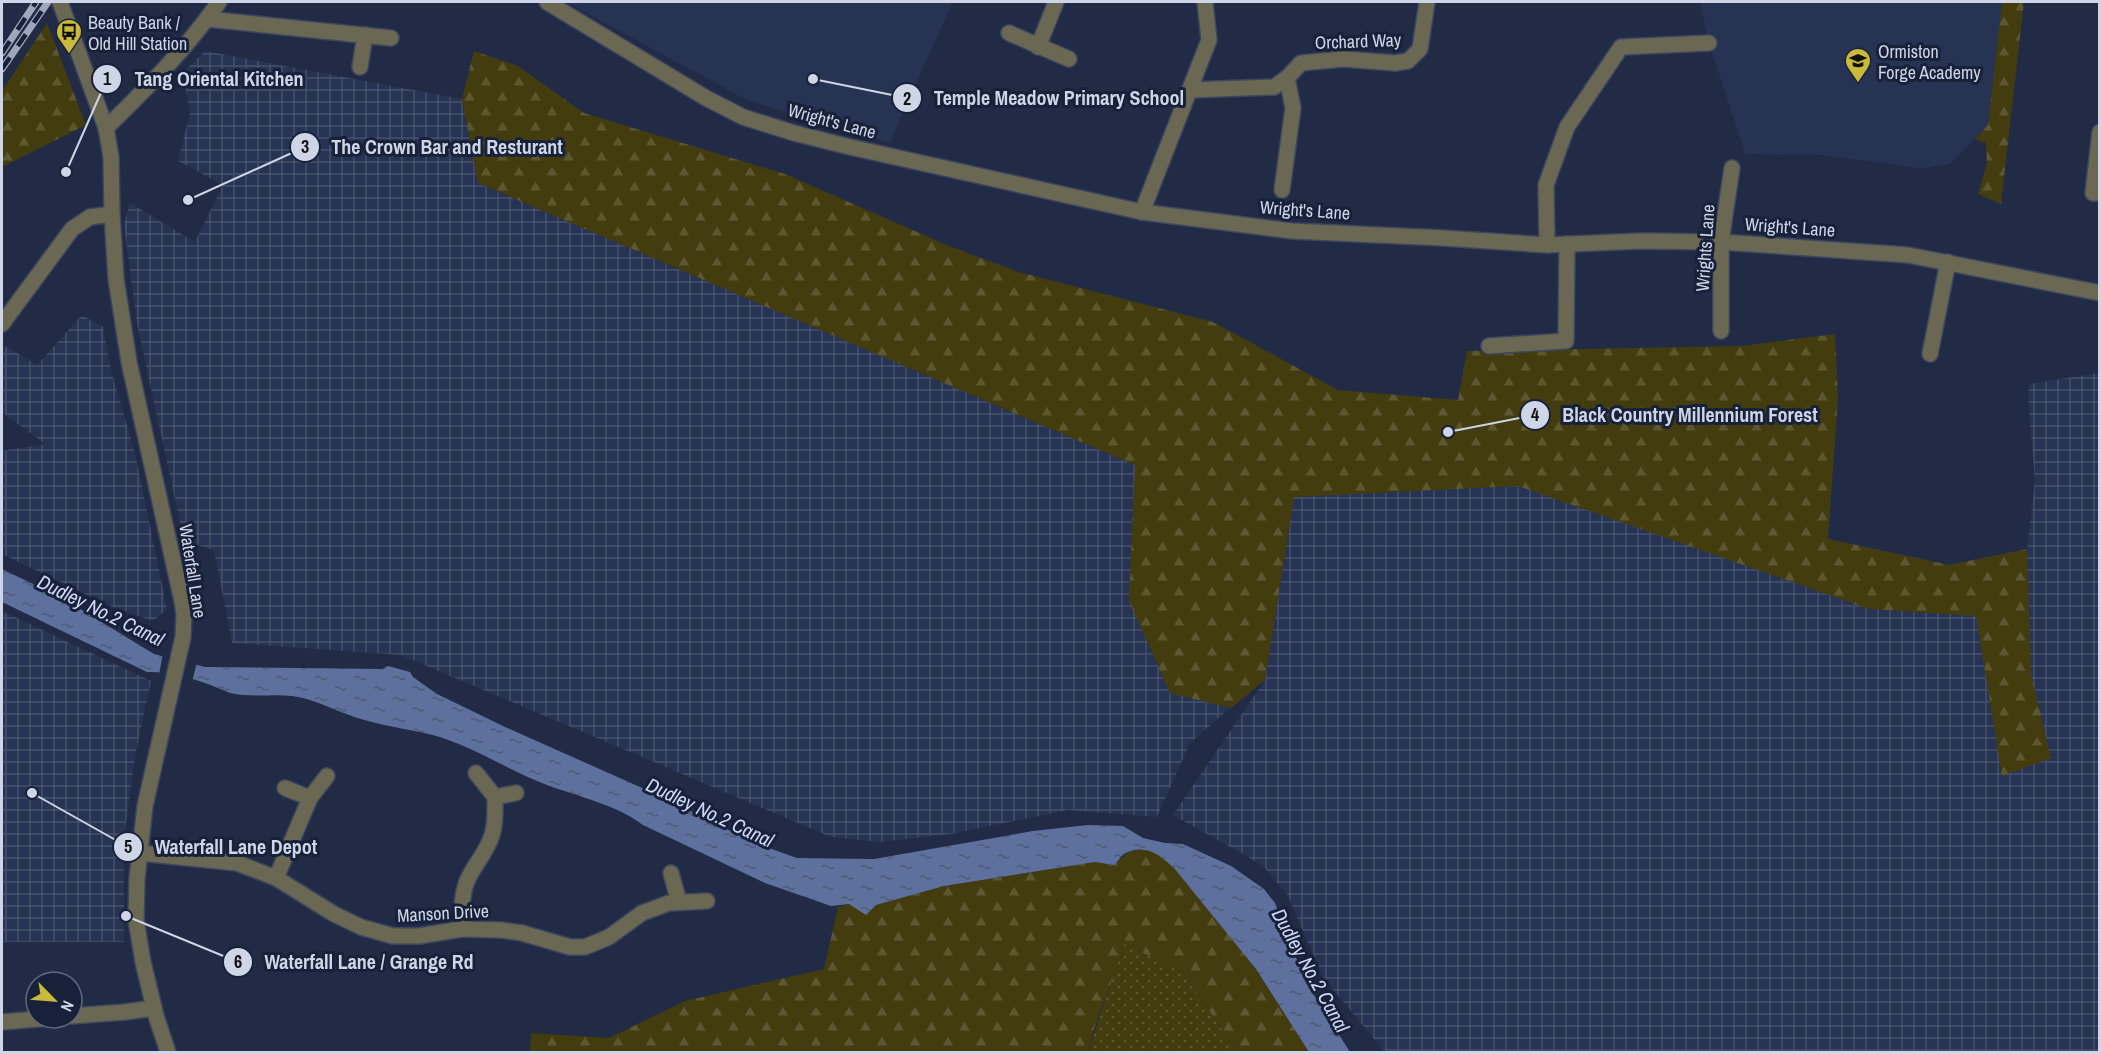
<svg xmlns="http://www.w3.org/2000/svg" width="2101" height="1054" font-family="'Archivo Narrow',sans-serif">
	<style>
		.built { fill: #273353 }
		.industrial { fill: url(#industrial-grid) }
		.green { fill: url(#green-dots) }
		.forest { fill: url(#forest-firs) }
		.water { fill: url(#water-ripples) }
		.pier { fill: #212b45 }
		.lines { fill: none; stroke-linecap: round; stroke-linejoin: round }
		.minor-casing { stroke: #3d465f; stroke-width: 18 }
		.minor { stroke: #6a6852; stroke-width: 15 }
		.rail-casing { stroke: #9fa7ba; stroke-width: 7 }
		.rail { stroke: #18213a; stroke-width: 4.5; stroke-dasharray: 14; stroke-linecap: butt }
		.labels { text-anchor: middle; dominant-baseline: central; stroke-width: 6; stroke-linejoin: round; paint-order: stroke }
		.poi-label { font-size: 18px; fill: #ced5e6; stroke: #18213a; text-anchor: start }
		.street-label { font-size: 18px; fill: #ced5e6; stroke: #18213a }
		.water-label { font-size: 20px; font-style: italic; fill: #cdd9f6; stroke: #18213a }
		.leader { fill: none; stroke: #ced5e6; stroke-width: 2 }
		.callout-dot { fill: #ced5e6; stroke: #18213a; stroke-width: 2 }
		.mark-label { font-size: 18px; text-anchor: middle; font-weight: bold; fill: #111 }
		.callout-label { font-size: 20px; text-anchor: middle; font-weight: bold; fill: #ced5e6; stroke: #18213a; stroke-width: 6; stroke-linejoin: round; paint-order: stroke }
	</style>
	<defs>
		<pattern id="industrial-grid" width="8" height="8" patternUnits="userSpaceOnUse" patternTransform="scale(1.5)"><rect width="8" height="8" fill="#273353"/><path d="M0 4h8M4 0v8" fill="none" stroke="#45506c"/></pattern>
		<pattern id="green-dots" width="8" height="8" patternUnits="userSpaceOnUse" patternTransform="scale(1.5)"><rect width="8" height="8" fill="#423c0e"/><path d="M2 2h.1M6 6h.1" fill="none" stroke="#5c5731" stroke-width="1.8" stroke-linecap="round"/></pattern>
		<pattern id="forest-firs" width="22" height="20" patternUnits="userSpaceOnUse" patternTransform="scale(1.5)"><rect width="22" height="20" fill="#423c0e"/><path d="M5 1l3.5 6h-7zM16 11l3.5 6h-7z" fill="#5c5731"/></pattern>
		<pattern id="water-ripples" width="26" height="14" patternUnits="userSpaceOnUse" patternTransform="scale(1.5)"><rect width="26" height="14" fill="#5e709d"/><path d="M2 4q2-2 4 0t4 0M15 11q2-2 4 0t4 0" fill="none" stroke="#505a75"/></pattern>
	</defs>
	<rect width="100%" height="100%" fill="#212b45"/>
	<g class="built">
		<path d="M 566,2 L 565,2 L 953,2 L 898,123 L 891,143 L 813,121 L 745,99 Z"/>
		<path d="M 1700,2 L 2003,2 L 1988,125 L 1950,164 L 1931,167 L 1919,168 L 1821,155 L 1745,154 L 1709,43 Z"/>
	</g>
	<g class="industrial">
		<path d="M 205,51 L 462,99 L 478,183 L 1235,508 L 1229,650 L 1230,708 L 1190,743 L 1157,817 L 1068,810 L 951,834 L 879,842 L 831,837 L 401,655 L 232,643 L 214,550 L 184,541 L 137,324 L 124,224 L 130,203 L 195,242 L 223,185 L 178,161 L 190,113 L 183,72 Z"/>
		<path d="M 82,315 L 103,327 L 111,370 L 135,453 L 167,609 L 153,621 L 113,607 L 2,554 L 2,451 L 45,444 L 2,412 L 2,352 L 6,346 L 37,365 Z"/>
		<path d="M 2099,373 L 2099,1052 L 1389,1052 L 1383,1050 L 1323,977 L 1287,894 L 1262,865 L 1173,815 L 1265,680 L 1294,497 L 1518,486 L 1828,539 L 1950,565 L 2027,549 L 2035,481 L 2028,396 L 2029,384 Z"/>
		<path d="M 2,611 L 151,681 L 135,756 L 124,838 L 124,942 L 2,942 Z"/>
	</g>
	<path class="green" d="M 1124,943 L 1182,972 L 1238,1052 L 1088,1052 Z"/>
	<g class="forest">
		<path d="M 2002,2 L 2024,2 L 2001,204 L 1978,194 L 1987,163 L 1986,143 L 1975,139 L 1988,125 Z"/>
		<path d="M 47,23 L 86,125 L 2,167 L 2,91 Z"/>
		<path d="M 474,51 L 518,66 L 584,113 L 785,174 L 949,246 L 1019,272 L 1213,322 L 1338,390 L 1458,400 L 1467,351 L 1742,346 L 1835,334 L 1838,398 L 1828,539 L 1949,565 L 2027,549 L 2031,674 L 2051,758 L 2002,776 L 1976,616 L 1869,609 L 1518,486 L 1294,497 L 1265,680 L 1231,708 L 1170,693 L 1129,601 L 1135,465 L 478,183 L 462,99 Z"/>
		<path d="M 1145,849 L 1159,854 L 1174,867 L 1256,969 L 1309,1052 L 1238,1052 L 1182,972 L 1125,944 L 1094,1029 L 1088,1052 L 530,1052 L 531,1033 L 609,1038 L 685,1001 L 824,969 L 838,907 L 849,904 L 876,905 L 944,886 L 1095,862 L 1114,865 L 1128,852 Z"/>
	</g>
	<path class="water" d="M 2,569 L 64,599 L 154,654 L 205,667 L 382,669 L 388,666 L 410,672 L 413,677 L 437,694 L 505,727 L 658,795 L 755,843 L 797,858 L 874,859 L 1033,831 L 1088,825 L 1123,826 L 1143,838 L 1165,843 L 1183,844 L 1231,866 L 1264,889 L 1275,903 L 1305,981 L 1350,1052 L 1309,1052 L 1256,969 L 1174,868 C 1161,856 1147,844 1128,852 C 1121,854 1119,861 1114,865 L 1095,862 L 944,886 L 876,905 L 866,915 L 849,904 L 831,906 L 765,883 L 643,825 C 615,804 579,797 547,785 C 514,773 484,753 451,741 C 426,731 398,729 372,722 C 349,717 329,706 307,699 C 282,691 256,699 230,693 C 222,690 214,686 205,683 C 189,677 164,671 147,672 L 2,602 Z"/>
	<path class="pier" d="M 163,653 L 197,662 L 192,682 L 159,675 Z"/>
	<g class="lines">
		<defs>
			<g id="minor">
				<path d="M 60,2 L 106,128 L 111,157 L 112,214 L 116,279 L 129,362 L 182,601 L 184,614 L 183,637 L 145,806 L 137,878 L 136,920 L 143,962 L 156,1016 L 168,1052"/>
				<path d="M 547,2 L 706,98 L 743,117 L 794,133 L 850,147 L 1142,212 L 1292,231 L 1443,238 L 1547,245 L 1642,241 L 1721,242 L 1908,255 L 2100,293"/>
				<path d="M 207,19 L 391,38"/>
				<path d="M 1009,33 L 1069,59"/>
				<path d="M 1038,47 L 1056,2"/>
				<path d="M 360,67 L 365,35"/>
				<path d="M 1190,90 L 1274,87 L 1287,78 L 1301,63 L 1343,59 L 1395,63 L 1408,61 L 1420,49 L 1427,2"/>
				<path d="M 106,128 C 146,89 187,48 219,2"/>
				<path d="M 2100,132 L 2093,193 L 2100,193"/>
				<path d="M 1282,190 L 1293,108 L 1287,78"/>
				<path d="M 1142,212 L 1209,40 L 1205,2"/>
				<path d="M 1547,245 L 1546,185 L 1567,127 L 1621,47 L 1709,43"/>
				<path d="M 2,324 L 72,229 L 90,217 L 112,214"/>
				<path d="M 1721,331 L 1721,242 L 1732,168"/>
				<path d="M 1489,346 L 1566,341 L 1567,244"/>
				<path d="M 1930,354 L 1948,262"/>
				<path d="M 476,773 L 495,797 L 516,793"/>
				<path d="M 285,788 L 310,798"/>
				<path d="M 140,853 L 237,863 L 276,878 L 334,914 L 361,927 L 393,936 L 419,936 L 462,929 L 501,930 L 522,933 L 570,947 L 585,947 L 609,937 L 642,913 L 669,903 L 707,901"/>
				<path d="M 671,873 L 679,902"/>
				<path d="M 276,878 L 310,798 L 327,776"/>
				<path d="M 462,929 C 462,913 461,896 467,881 C 474,865 487,852 492,835 C 496,823 495,810 495,797"/>
				<path d="M 72,1016 L 125,1012 L 154,1008"/>
				<path d="M 2,1022 L 50,1018"/>
			</g>
		</defs>
		<use href="#minor" class="minor-casing"/>
		<use href="#minor" class="minor"/>
		<defs>
			<g id="rail">
				<path d="M 2,53 L 36,2"/>
				<path d="M 2,69 L 48,2"/>
			</g>
		</defs>
		<use href="#rail" class="rail-casing"/>
		<use href="#rail" class="rail"/>
	</g>
	<defs>
		<symbol id="bus-pin" viewBox="-11 -11 22 30"><path d="M0 17L-7.5 6A9.5 9.5 0 1 1 7.5 6Z" fill="#c9ba3a" stroke="#18213a"/><path d="M-5-6H5V4H4V6H2V4H-2V6H-4V4H-5ZM-3.5-4V0h7V-4ZM-3.5 1.2v1.5H-2V1.2ZM2 1.2v1.5H3.5V1.2Z" fill="#111"/></symbol>
		<symbol id="school-pin" viewBox="-11 -11 22 30"><path d="M0 17L-7.5 6A9.5 9.5 0 1 1 7.5 6Z" fill="#c9ba3a" stroke="#18213a"/><path d="M0-5L7-2L0 1L-7-2ZM-4 1L0 2.5L4 1V4Q0 6-4 4Z" fill="#111"/></symbol>
	</defs>
	<g fill-rule="evenodd">
		<use href="#bus-pin" x="54" y="17" width="30" height="40"/>
		<use href="#school-pin" x="1843" y="46" width="30" height="40"/>
	</g>
	<g class="labels">
		<g class="poi-label">
			<text x="88" y="22">Beauty Bank /<tspan x="88" dy="21">Old Hill Station</tspan></text>
			<text x="1878" y="51">Ormiston<tspan x="1878" dy="21">Forge Academy</tspan></text>
		</g>
		<g class="street-label">
			<text transform="translate(1358 41) rotate(-2)">Orchard Way</text>
			<text transform="translate(832 121) rotate(15)">Wright's Lane</text>
			<text transform="translate(1305 210) rotate(4)">Wright's Lane</text>
			<text transform="translate(1790 227) rotate(4)">Wright's Lane</text>
			<text transform="translate(1705 248) rotate(-86)">Wrights Lane</text>
			<text transform="translate(193 571) rotate(81)">Waterfall Lane</text>
			<text transform="translate(443 913) rotate(-3)">Manson Drive</text>
		</g>
		<g class="water-label">
			<text transform="translate(101 610) rotate(26)">Dudley No.2 Canal</text>
			<text transform="translate(710 812) rotate(25)">Dudley No.2 Canal</text>
			<text transform="translate(1311 970) rotate(61)">Dudley No.2 Canal</text>
		</g>
	</g>
	<path class="leader" d="M66 172L107 79M813 79L907 98M188 200L305 147M1448 432L1535 415M32 793L128 847M126 916L238 962"/>
	<g class="callout-dot">
		<circle cx="66" cy="172" r="6"/>
		<circle cx="813" cy="79" r="6"/>
		<circle cx="188" cy="200" r="6"/>
		<circle cx="1448" cy="432" r="6"/>
		<circle cx="32" cy="793" r="6"/>
		<circle cx="126" cy="916" r="6"/>
		<circle cx="107" cy="79" r="15"/>
		<circle cx="907" cy="98" r="15"/>
		<circle cx="305" cy="147" r="15"/>
		<circle cx="1535" cy="415" r="15"/>
		<circle cx="128" cy="847" r="15"/>
		<circle cx="238" cy="962" r="15"/>
	</g>
	<g class="mark-label">
		<text x="107" y="85">1</text>
		<text x="907" y="105">2</text>
		<text x="305" y="153">3</text>
		<text x="1535" y="421">4</text>
		<text x="128" y="853">5</text>
		<text x="238" y="968">6</text>
	</g>
	<g class="callout-label">
		<text x="219" y="86">Tang Oriental Kitchen</text>
		<text x="1059" y="105">Temple Meadow Primary School</text>
		<text x="447" y="154">The Crown Bar and Resturant</text>
		<text x="1690" y="422">Black Country Millennium Forest</text>
		<text x="236" y="854">Waterfall Lane Depot</text>
		<text x="369" y="969">Waterfall Lane / Grange Rd</text>
	</g>
	<rect width="2101" height="1054" fill="none" stroke="#ced5e6" stroke-width="6"/>
	<g transform="translate(54 1000) rotate(115)"><circle r="28" fill="#18213a" stroke="#61697f" stroke-width="1.5"/>
	<path d="M0-4.5L10 22L0 15L-10 22Z" fill="#c9ba3a"/>
	<text y="-9" font-size="16" font-weight="bold" text-anchor="middle" fill="#ced5e6">N</text>
	</g>
</svg>
